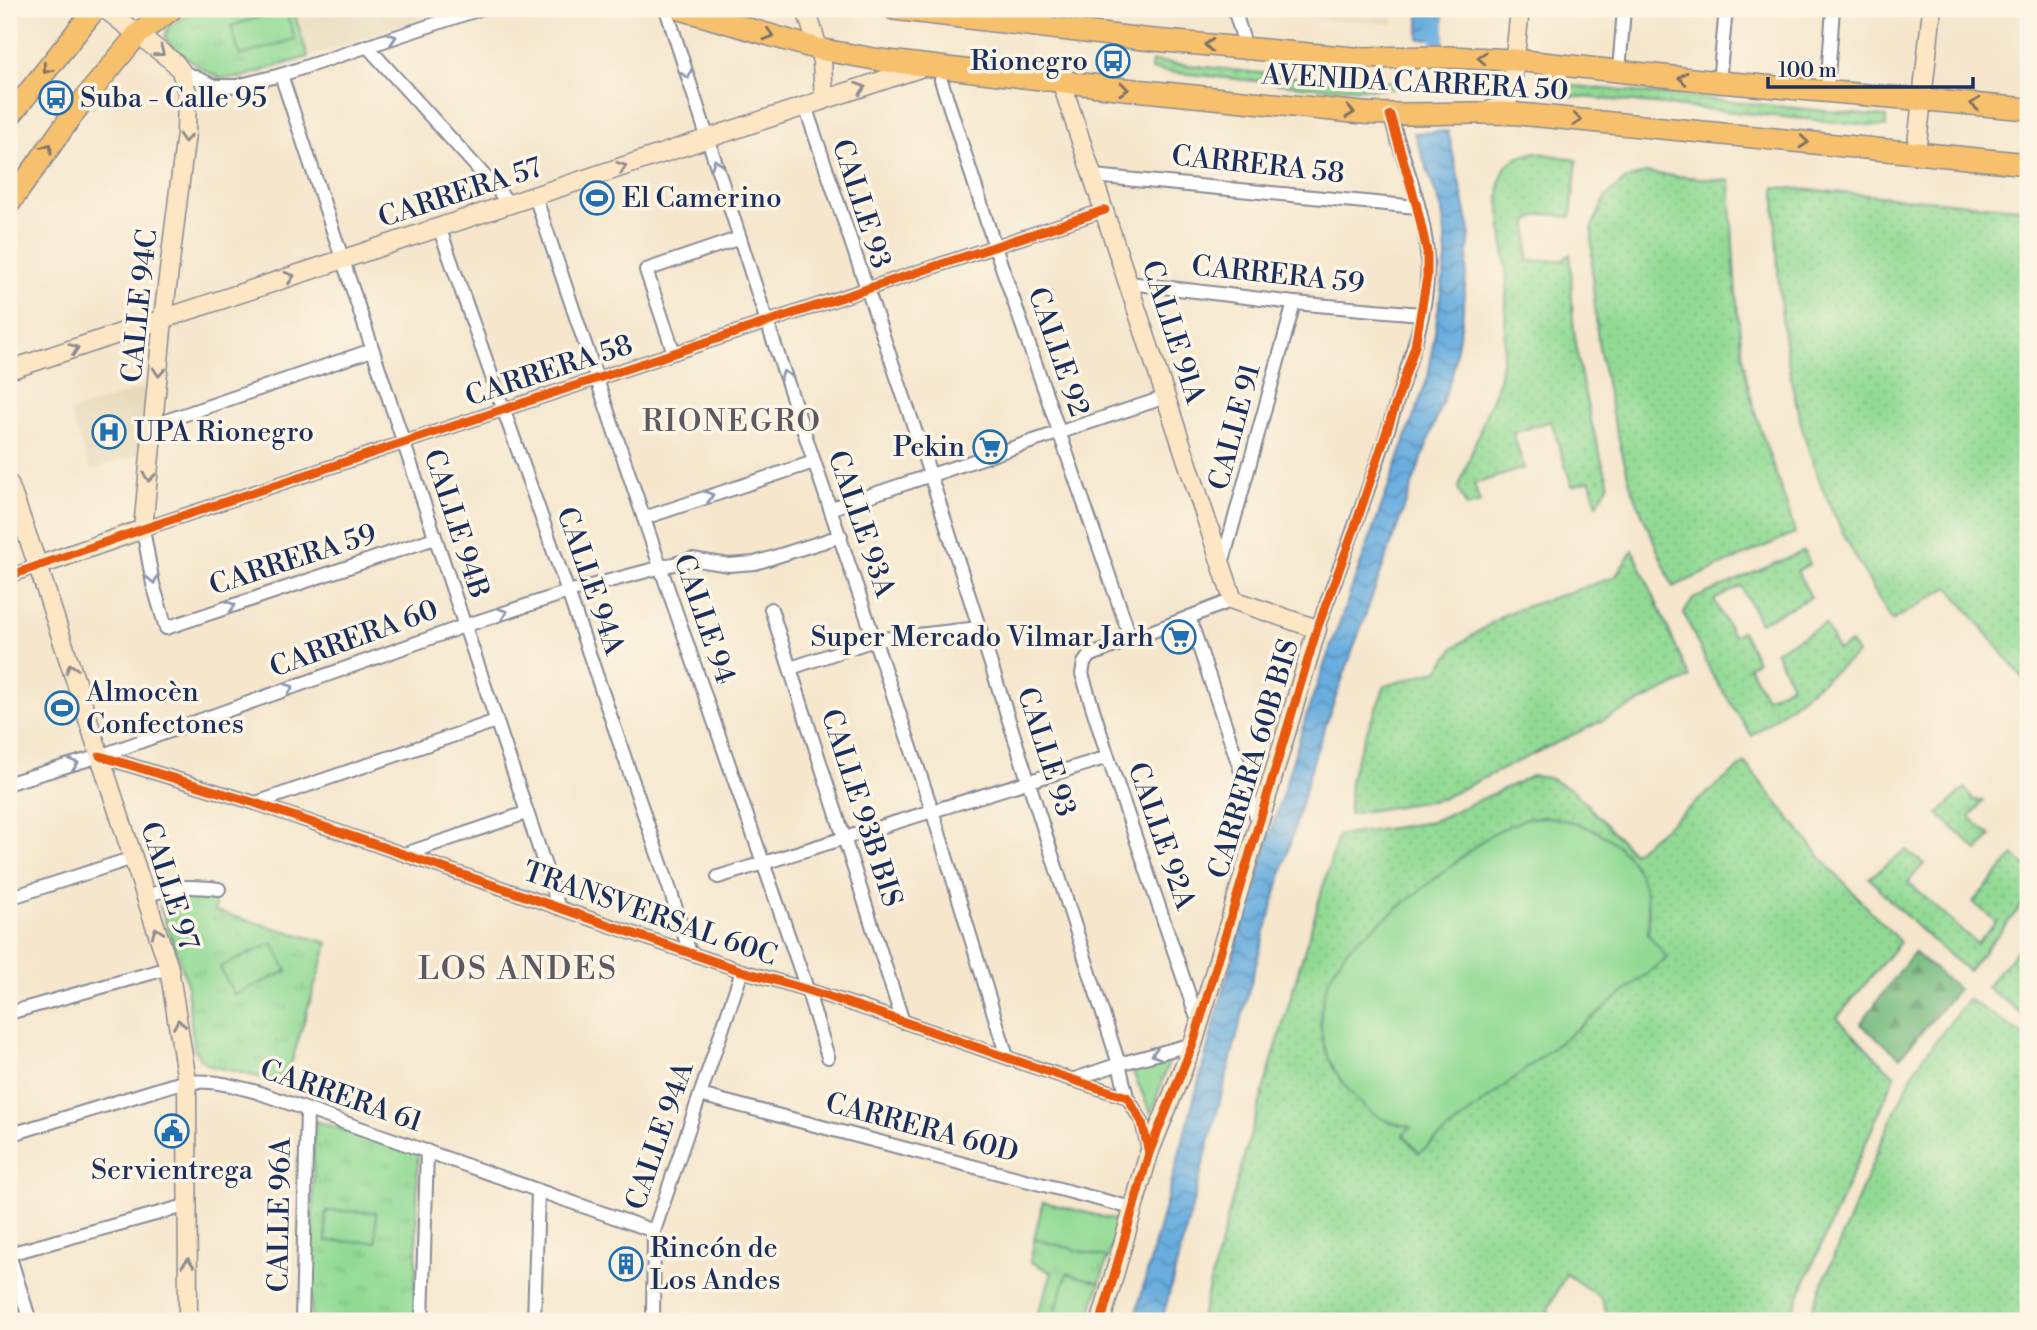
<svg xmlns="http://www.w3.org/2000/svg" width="2037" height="1330" font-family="'Libre Bodoni',serif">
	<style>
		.built { fill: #e7daba }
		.grass { fill: url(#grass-dots); stroke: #568479; stroke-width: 2 }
		.forest { fill: url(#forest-firs); stroke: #48746e; stroke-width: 2 }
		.park { fill: url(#park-tufts); stroke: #568479; stroke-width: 2 }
		.pitch { fill: #92da94; stroke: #568479; stroke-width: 2 }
		.water { fill: url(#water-waves); stroke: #426e9e; stroke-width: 2 }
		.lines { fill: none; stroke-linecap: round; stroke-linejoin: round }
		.canal { stroke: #69aedf; stroke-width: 14 }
		.street-casing { stroke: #888a95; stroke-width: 16 }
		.secondary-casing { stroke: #888a95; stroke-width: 21 }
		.primary-casing { stroke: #888a95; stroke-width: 24 }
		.street { stroke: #fff; stroke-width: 12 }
		.secondary { stroke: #fce6c4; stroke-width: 18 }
		.primary { stroke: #f7c06c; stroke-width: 21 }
		.cycleway-casing { stroke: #fcf5e5; stroke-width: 13 }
		.cycleway { stroke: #e8590c; stroke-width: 9 }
		.oneway { stroke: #7e7064 }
		.oneway2 { stroke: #8d97ae }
		.oneway3 { stroke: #8c8a91 }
		.labels { text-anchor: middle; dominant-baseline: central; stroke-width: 7; stroke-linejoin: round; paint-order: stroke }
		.poi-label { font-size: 28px; fill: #1b2f5e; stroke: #fcf5e5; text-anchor: start }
		.street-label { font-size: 28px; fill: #1b2f5e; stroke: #fcf5e5 }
		.neighbourhood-label { font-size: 30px; letter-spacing: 2px; fill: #5c5962; stroke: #fcf5e5 }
		.quarter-label { font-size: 32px; letter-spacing: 2px; fill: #5c5962; stroke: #fcf5e5 }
	</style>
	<defs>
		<pattern id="grass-dots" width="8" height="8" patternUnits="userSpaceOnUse" patternTransform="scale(1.75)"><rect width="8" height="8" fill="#92da94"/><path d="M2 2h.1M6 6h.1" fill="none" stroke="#7dbb82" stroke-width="1.8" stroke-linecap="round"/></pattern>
		<pattern id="forest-firs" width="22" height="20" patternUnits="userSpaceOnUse" patternTransform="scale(1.75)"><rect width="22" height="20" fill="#75ba7e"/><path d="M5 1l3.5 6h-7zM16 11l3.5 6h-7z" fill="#5f986a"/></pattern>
		<pattern id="park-tufts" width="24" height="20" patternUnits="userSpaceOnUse" patternTransform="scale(1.75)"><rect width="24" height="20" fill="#92da94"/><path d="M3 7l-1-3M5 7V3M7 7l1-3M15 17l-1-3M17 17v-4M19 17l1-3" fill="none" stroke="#7dbb82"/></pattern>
		<pattern id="water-waves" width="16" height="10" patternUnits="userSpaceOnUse" patternTransform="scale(1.75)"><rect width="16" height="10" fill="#69aedf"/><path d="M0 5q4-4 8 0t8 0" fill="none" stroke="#568eb8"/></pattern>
	</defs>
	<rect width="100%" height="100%" fill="#fcf5e5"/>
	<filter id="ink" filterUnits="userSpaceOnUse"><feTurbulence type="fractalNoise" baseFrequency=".0143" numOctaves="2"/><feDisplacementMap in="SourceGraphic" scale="14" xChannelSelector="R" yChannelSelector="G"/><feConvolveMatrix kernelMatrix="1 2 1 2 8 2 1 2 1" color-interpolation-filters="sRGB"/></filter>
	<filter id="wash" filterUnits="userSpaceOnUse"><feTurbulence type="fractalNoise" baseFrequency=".00686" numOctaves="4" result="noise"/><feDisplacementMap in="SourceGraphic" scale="28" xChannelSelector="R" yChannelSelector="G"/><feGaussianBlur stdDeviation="1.57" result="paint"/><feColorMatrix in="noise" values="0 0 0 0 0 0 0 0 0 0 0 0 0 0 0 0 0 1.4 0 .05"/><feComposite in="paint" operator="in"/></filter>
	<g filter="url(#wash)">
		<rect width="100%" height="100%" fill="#f5e6cc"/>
		<g class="built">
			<path d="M 293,9 L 450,9 L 308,57 Z"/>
			<path d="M 1314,9 L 1391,9 L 1394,24 L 1317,19 Z"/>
			<path d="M 146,387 L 138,455 L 91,470 L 69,412 Z"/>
		</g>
		<g class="grass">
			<path d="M 1152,61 L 1313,79 L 1396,82 L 1396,89 L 1312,87 L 1151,70 Z"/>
			<path d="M 1554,84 L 1886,117 L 1886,127 L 1553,94 Z"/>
			<path d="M 1535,152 L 1577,160 L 1571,217 C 1552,215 1543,210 1528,222 L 1528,261 L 1562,260 L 1570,254 C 1572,275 1571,297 1573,319 C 1578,375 1592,430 1609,484 L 1597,505 L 1590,481 L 1572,486 L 1551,421 L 1513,433 L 1524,468 L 1474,484 L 1480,503 L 1467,507 L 1458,489 L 1499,379 L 1504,349 L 1507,279 L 1499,199 L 1500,181 L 1506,166 L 1515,159 Z"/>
			<path d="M 1646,173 L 1730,181 C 1733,247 1735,315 1747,380 C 1758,433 1781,481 1795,533 L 1673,587 L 1631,487 L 1612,414 L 1598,342 L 1592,274 L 1592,226 L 1606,197 L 1626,179 Z"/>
			<path d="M 1775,187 L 2028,209 L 2028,684 L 1949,587 L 1892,621 C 1863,572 1835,523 1815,469 C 1783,379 1776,282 1775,187 Z"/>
			<path d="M 1633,550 L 1690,678 L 1441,799 L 1349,814 L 1350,780 L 1361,746 L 1385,686 L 1438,670 L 1455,647 L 1507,613 L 1615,577 Z"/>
			<path d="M 1804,551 L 1810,564 L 1797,571 L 1811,597 L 1760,623 L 1741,586 L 1714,600 L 1733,636 L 1742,631 L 1757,661 L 1749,666 L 1766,698 L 1792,685 L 1775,651 L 1825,624 L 1838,650 L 1851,643 L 1857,654 L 1752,736 L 1711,673 L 1684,613 L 1693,599 Z"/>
			<path d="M 1745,763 L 1828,866 L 1900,942 L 1837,1018 L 1895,1076 L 1788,1321 L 1610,1321 L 1601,1298 L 1566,1274 L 1547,1311 L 1561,1321 L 1200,1321 L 1241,1167 L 1338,836 L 1431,822 L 1532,776 L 1549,778 L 1573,790 L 1633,853 Z"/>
			<path d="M 1965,788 L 1974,800 L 1983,801 L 1970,817 L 1991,836 L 1978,851 L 1938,814 Z"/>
			<path d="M 1906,850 L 1924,864 L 1908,882 L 1977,944 L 1996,922 L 1973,902 L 2014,855 L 2028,868 L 2028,898 L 1968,971 C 1932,942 1900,912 1869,878 Z"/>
			<path d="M 2028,937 L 2028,1018 L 1986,987 Z"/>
			<path d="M 1968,999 L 2028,1038 L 2028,1321 L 1807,1321 L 1888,1126 L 1916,1067 Z"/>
		</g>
		<path class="forest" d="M 1914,952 L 1958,989 L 1900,1057 L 1860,1024 Z"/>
		<g class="park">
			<path d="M 199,9 L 293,9 L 308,57 L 239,78 L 220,78 L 200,68 L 169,44 L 165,36 L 169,26 Z"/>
			<path d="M 193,891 L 215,894 L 215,911 L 328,943 L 285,1083 L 211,1066 L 200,1059 L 194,1048 L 186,980 L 160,906 L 167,894 Z"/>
			<path d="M 1172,1054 L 1151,1113 L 1131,1068 Z"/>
			<path d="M 314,1121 L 418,1151 L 415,1321 L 311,1321 Z"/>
			<path d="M 1043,1202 L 1119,1221 L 1088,1321 L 1035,1321 L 1052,1273 L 1030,1261 Z"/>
		</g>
		<g class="pitch">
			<path d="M 285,9 L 295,39 L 240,56 L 231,26 Z"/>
			<path d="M 1548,817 C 1613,826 1655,865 1648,934 L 1667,958 L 1419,1153 L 1403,1134 L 1411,1127 C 1403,1125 1393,1123 1385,1120 C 1369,1113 1355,1099 1345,1085 C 1310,1040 1314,991 1349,947 L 1491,834 L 1527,818 Z"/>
			<path d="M 273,943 L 287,971 L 234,995 L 220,967 Z"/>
			<path d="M 1043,1202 L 1119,1221 L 1108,1258 L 1034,1239 Z"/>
			<path d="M 326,1211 L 376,1212 L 376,1242 L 326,1241 Z"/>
			<path d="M 1067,1273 L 1100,1283 L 1088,1321 L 1053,1321 Z"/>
		</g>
		<g class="water">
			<path d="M 1419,9 L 1443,9 L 1444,38 L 1419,39 Z"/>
			<path d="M 1448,131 L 1470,231 L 1462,320 L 1452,375 L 1315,755 L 1253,975 L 1162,1321 L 1134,1321 L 1228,973 L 1308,710 L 1428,377 L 1446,260 L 1445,235 L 1442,211 L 1414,133 Z"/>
		</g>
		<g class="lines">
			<path class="canal" d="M 1436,9 L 1438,41"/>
		</g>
	</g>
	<g filter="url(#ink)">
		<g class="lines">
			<defs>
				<g id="street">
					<path d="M 666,9 L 767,322 L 932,810 L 1007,1057"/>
					<path d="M 1234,9 L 1246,48"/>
					<path d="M 367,46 L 510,204"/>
					<path d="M 181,71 L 215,86 L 237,86 L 281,75 L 480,9"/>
					<path d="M 1619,71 L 1624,9"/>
					<path d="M 281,75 L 559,908"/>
					<path d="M 941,80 L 995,247 L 1131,639"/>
					<path d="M 1719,82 L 1726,9"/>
					<path d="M 1827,91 L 1833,9"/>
					<path d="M 805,106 L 930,474 L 1119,1064 L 1127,1097"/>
					<path d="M 1094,176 L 1417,207"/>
					<path d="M 535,196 L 660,566 L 807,989 L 828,1057"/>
					<path d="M 439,227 L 568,592 L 671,893 L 690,953"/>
					<path d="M 1129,283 L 1294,303 L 1421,314"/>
					<path d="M 674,353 L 646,270 L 740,238"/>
					<path d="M 154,425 L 372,350"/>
					<path d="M 832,508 L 1166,397"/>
					<path d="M 644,518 L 814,462"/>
					<path d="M 435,538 L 166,628 L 153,584 L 143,529 L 1105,210"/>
					<path d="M 1222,564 L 1294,303"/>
					<path d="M 9,576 L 38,566"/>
					<path d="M 771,609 L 903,1022"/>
					<path d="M 1189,617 L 1258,822"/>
					<path d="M 1317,629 C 1346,552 1374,476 1398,398 C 1412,352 1431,303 1427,253 C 1423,206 1403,160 1390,115"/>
					<path d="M 791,668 L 874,640 L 979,628"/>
					<path d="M 100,756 L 255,803 L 742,971 C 872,1006 997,1058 1127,1097 L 1142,1122 L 1149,1152"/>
					<path d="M 9,783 L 100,756 L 464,626 L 568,592 L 692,559 L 729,565 L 755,563 L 841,536"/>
					<path d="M 256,803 L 496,721"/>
					<path d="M 405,854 L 526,813"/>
					<path d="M 718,877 L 1108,757"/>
					<path d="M 145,897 C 173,885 190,886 219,889"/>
					<path d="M 9,898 L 133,858"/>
					<path d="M 9,1013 L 169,968"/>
					<path d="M 1199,1024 L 1108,757 L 1082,674 L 1084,663 L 1089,656 L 1233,600"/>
					<path d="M 1072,1080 L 1119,1064 L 1193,1044"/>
					<path d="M 700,1095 L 1132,1208"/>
					<path d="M 9,1135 L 172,1085 C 202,1077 227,1084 257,1092 L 654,1231"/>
					<path d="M 9,1254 L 189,1205"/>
					<path d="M 9,1254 L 30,1321"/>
					<path d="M 302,1321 L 307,1110"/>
					<path d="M 422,1321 L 427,1151"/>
					<path d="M 534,1321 L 538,1192"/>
					<path d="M 653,1321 L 654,1231 L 742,971"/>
				</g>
				<g id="secondary">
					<path d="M 806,9 L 822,61 L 824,100"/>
					<path d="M 1061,81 L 1233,600 L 1317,629 L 1193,1044 L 1149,1153 L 1101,1321"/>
					<path d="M 1485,112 L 1503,106 L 1511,95 L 1520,9"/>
					<path d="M 1916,153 L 1932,9"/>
					<path d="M 9,370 L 926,66"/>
					<path d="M 9,484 L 38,566 L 169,968 L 187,1081 L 188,1321"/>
					<path d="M 38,566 L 143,529 L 163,319 L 186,133 L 187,92 L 181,71 L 175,63 L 105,9"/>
				</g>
				<g id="primary">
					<path d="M 680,9 L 818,49 L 880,60 L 1125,89 L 1362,113 C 1414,116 1467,111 1519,114 L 2028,164"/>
					<path d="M 894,9 L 1143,39 L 1354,58 L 1448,57 L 1515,60 L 1719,82 L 2028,109"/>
					<path d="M 9,117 L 95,9"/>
					<path d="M 9,204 L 78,107 L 138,34 L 172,9"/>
				</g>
			</defs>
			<use href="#street" class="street-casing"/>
			<use href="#secondary" class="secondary-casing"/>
			<use href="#primary" class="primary-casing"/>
			<use href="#street" class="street"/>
			<use href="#secondary" class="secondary"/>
			<use href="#primary" class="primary"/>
			<defs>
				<g id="cycleway">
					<path d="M 9,576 L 143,529 L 1105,210"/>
					<path d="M 100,756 L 255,803 L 742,971 C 872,1006 997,1058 1127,1097 L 1142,1122 L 1149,1153"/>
					<path d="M 1101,1321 L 1149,1153 L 1193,1044 L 1317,629 L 1355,527 L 1415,346 L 1427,277 L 1427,252 L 1417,207 L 1390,115"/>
				</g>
			</defs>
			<use href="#cycleway" class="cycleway-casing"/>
			<use href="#cycleway" class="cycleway"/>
		</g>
		<defs><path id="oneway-chevron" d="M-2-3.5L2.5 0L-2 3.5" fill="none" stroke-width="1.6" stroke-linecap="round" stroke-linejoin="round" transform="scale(1.75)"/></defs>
		<g class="oneway">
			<use href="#oneway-chevron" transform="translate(769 35) rotate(17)"/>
			<use href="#oneway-chevron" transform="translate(1209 45) rotate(-175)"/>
			<use href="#oneway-chevron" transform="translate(1482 58) rotate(-177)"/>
			<use href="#oneway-chevron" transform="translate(47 69) rotate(128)"/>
			<use href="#oneway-chevron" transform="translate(1683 78) rotate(-174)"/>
			<use href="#oneway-chevron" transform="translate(1124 89) rotate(6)"/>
			<use href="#oneway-chevron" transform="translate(1975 104) rotate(-176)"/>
			<use href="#oneway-chevron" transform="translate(1350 112) rotate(6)"/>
			<use href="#oneway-chevron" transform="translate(1577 120) rotate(6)"/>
			<use href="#oneway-chevron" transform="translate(1804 142) rotate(6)"/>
			<use href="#oneway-chevron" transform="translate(48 148) rotate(-55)"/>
		</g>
		<g class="oneway2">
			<use href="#oneway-chevron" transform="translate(392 38) rotate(-18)"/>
			<use href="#oneway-chevron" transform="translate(687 74) rotate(72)"/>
			<use href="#oneway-chevron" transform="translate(716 164) rotate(-108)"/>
			<use href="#oneway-chevron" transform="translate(785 375) rotate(-109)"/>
			<use href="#oneway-chevron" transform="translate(709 496) rotate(-18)"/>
			<use href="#oneway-chevron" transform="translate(153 579) rotate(78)"/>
			<use href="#oneway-chevron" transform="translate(231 606) rotate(-18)"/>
			<use href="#oneway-chevron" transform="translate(503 613) rotate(-18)"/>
			<use href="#oneway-chevron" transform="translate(289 688) rotate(-20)"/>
			<use href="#oneway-chevron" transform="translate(74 764) rotate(-17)"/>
			<use href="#oneway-chevron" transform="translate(1156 1054) rotate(165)"/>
		</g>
		<g class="oneway3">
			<use href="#oneway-chevron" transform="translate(160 52) rotate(38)"/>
			<use href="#oneway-chevron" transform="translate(861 88) rotate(-18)"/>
			<use href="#oneway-chevron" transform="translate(185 138) rotate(95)"/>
			<use href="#oneway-chevron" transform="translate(622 167) rotate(-18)"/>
			<use href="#oneway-chevron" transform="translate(290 277) rotate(-18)"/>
			<use href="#oneway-chevron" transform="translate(74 349) rotate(-18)"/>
			<use href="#oneway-chevron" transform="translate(159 372) rotate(95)"/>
			<use href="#oneway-chevron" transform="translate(149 477) rotate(96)"/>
			<use href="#oneway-chevron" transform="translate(71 668) rotate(-108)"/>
			<use href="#oneway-chevron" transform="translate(157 932) rotate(-108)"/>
			<use href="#oneway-chevron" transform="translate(179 1024) rotate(-100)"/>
			<use href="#oneway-chevron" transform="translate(188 1263) rotate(-89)"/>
		</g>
	</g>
	<defs>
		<symbol id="bus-ring" viewBox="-11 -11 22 22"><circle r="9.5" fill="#fcf5e5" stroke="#1f6fb2" stroke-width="1.5"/><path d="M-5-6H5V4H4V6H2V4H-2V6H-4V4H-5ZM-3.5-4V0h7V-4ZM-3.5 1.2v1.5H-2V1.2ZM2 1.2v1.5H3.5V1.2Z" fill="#1f6fb2"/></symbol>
		<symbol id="stadium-ring" viewBox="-11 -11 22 22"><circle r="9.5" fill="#fcf5e5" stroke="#1f6fb2" stroke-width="1.5"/><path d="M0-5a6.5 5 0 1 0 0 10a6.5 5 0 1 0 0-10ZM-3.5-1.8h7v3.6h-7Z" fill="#1f6fb2"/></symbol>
		<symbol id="hospital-ring" viewBox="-11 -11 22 22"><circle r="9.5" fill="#fcf5e5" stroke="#1f6fb2" stroke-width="1.5"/><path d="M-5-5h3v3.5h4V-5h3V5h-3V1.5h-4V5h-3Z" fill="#1f6fb2"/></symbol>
		<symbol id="supermarket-ring" viewBox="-11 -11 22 22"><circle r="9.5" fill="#fcf5e5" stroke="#1f6fb2" stroke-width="1.5"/><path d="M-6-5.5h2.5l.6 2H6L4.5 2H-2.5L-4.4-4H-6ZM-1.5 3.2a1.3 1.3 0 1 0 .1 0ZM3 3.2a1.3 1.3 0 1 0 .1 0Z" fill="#1f6fb2"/></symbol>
		<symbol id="civic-ring" viewBox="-11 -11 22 22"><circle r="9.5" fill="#fcf5e5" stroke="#1f6fb2" stroke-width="1.5"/><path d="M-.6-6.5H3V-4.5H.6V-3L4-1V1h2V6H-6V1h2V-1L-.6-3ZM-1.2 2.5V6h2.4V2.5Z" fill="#1f6fb2"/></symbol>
		<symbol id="building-ring" viewBox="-11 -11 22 22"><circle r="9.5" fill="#fcf5e5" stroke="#1f6fb2" stroke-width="1.5"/><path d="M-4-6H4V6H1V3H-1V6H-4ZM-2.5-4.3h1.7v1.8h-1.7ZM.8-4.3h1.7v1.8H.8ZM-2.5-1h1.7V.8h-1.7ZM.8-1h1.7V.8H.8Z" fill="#1f6fb2"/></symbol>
	</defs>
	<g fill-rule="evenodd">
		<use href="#bus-ring" x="1094" y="42" width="38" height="38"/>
		<use href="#bus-ring" x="37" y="79" width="38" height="38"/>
		<use href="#stadium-ring" x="578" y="179" width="38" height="38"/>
		<use href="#hospital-ring" x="90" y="413" width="38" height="38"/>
		<use href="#supermarket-ring" x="971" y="428" width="38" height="38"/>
		<use href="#supermarket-ring" x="1160" y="618" width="38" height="38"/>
		<use href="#stadium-ring" x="43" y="689" width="38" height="38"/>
		<use href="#civic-ring" x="153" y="1112" width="38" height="38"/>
		<use href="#building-ring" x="607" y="1245" width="38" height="38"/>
	</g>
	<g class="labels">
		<g class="poi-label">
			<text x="1088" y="61" text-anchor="end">Rionegro</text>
			<text x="80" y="98">Suba - Calle 95</text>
			<text x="622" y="198">El Camerino</text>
			<text x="134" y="432">UPA Rionegro</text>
			<text x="965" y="447" text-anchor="end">Pekin</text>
			<text x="1154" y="637" text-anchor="end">Super Mercado Vilmar Jarh</text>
			<text x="86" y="692">Almocèn<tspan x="86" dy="32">Confectones</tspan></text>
			<text x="172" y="1170" text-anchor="middle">Servientrega</text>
			<text x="650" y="1248">Rincón de<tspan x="650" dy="32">Los Andes</tspan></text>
		</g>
		<g class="street-label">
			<text transform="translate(1415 83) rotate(3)">AVENIDA CARRERA 50</text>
			<text transform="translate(1258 165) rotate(6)">CARRERA 58</text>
			<text transform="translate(460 193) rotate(-18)">CARRERA 57</text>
			<text transform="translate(861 204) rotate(72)">CALLE 93</text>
			<text transform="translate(1278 275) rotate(6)">CARRERA 59</text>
			<text transform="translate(140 306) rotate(-84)">CALLE 94C</text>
			<text transform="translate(1173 332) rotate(72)">CALLE 91A</text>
			<text transform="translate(1058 352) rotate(71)">CALLE 92</text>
			<text transform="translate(549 371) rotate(-18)">CARRERA 58</text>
			<text transform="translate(1235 427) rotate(-75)">CALLE 91</text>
			<text transform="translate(456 524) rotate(72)">CALLE 94B</text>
			<text transform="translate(861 524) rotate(71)">CALLE 93A</text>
			<text transform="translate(293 560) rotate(-18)">CARRERA 59</text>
			<text transform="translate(590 581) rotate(71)">CALLE 94A</text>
			<text transform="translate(704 619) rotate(71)">CALLE 94</text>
			<text transform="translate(354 639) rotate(-20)">CARRERA 60</text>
			<text transform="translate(1046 752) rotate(72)">CALLE 93</text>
			<text transform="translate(1254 759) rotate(-73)">CARRERA 60B BIS</text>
			<text transform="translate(861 808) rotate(72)">CALLE 93B BIS</text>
			<text transform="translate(1161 836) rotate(71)">CALLE 92A</text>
			<text transform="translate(169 886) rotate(72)">CALLE 97</text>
			<text transform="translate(650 914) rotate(19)">TRANSVERSAL 60C</text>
			<text transform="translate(341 1096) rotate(19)">CARRERA 61</text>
			<text transform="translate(922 1128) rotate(15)">CARRERA 60D</text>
			<text transform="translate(660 1136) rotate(-71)">CALLE 94A</text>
			<text transform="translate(280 1215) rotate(-89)">CALLE 96A</text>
		</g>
		<g class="neighbourhood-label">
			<text x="732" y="422">RIONEGRO</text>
		</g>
		<g class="quarter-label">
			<text x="518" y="969">LOS ANDES</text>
		</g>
	</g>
	<rect width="2037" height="1330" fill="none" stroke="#fcf5e5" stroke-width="35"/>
	<path d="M1768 77v10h205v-10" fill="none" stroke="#1b2f5e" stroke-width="3.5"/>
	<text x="1778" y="77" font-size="21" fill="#1b2f5e" stroke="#fcf5e5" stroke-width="5" paint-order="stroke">100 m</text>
</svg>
